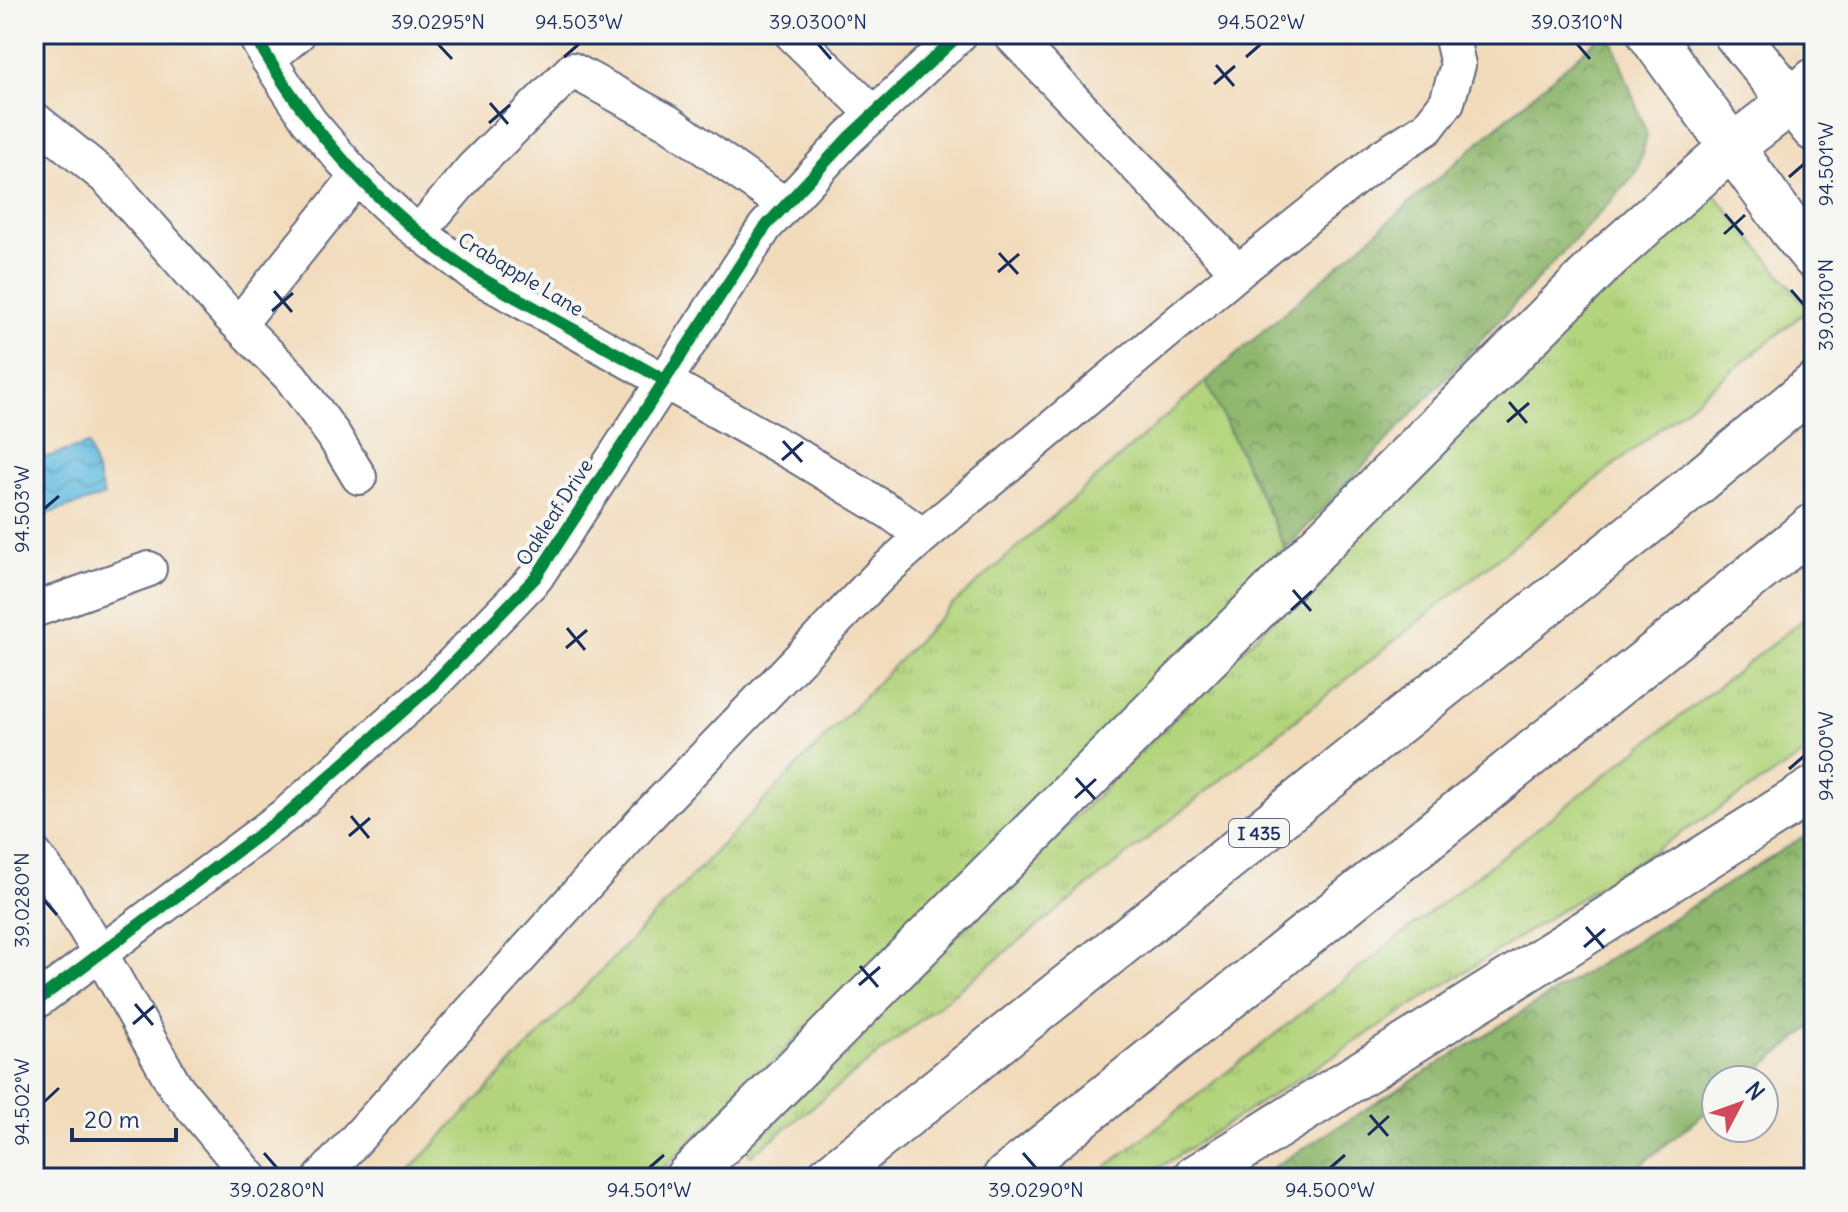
<svg xmlns="http://www.w3.org/2000/svg" width="1848" height="1212" font-family="Delius,sans-serif">
	<style>
		.grass { fill: url(#grass-tufts); stroke: #67826d; stroke-width: 2 }
		.forest { fill: url(#forest-crowns); stroke: #547265; stroke-width: 2 }
		.water { fill: url(#water-waves); stroke: #3f76a0; stroke-width: 2 }
		.lines { fill: none; stroke-linecap: round; stroke-linejoin: round }
		.minor-casing { stroke: #666b7f; stroke-width: 38 }
		.major-casing { stroke: #666b7f; stroke-width: 48 }
		.highway-casing { stroke: #666b7f; stroke-width: 48 }
		.minor { stroke: #fff; stroke-width: 34 }
		.major { stroke: #fff; stroke-width: 44 }
		.highway { stroke: #fff; stroke-width: 44 }
		.cycleway-casing { stroke: #f6f6f2; stroke-width: 17 }
		.cycleway { stroke: #00873e; stroke-width: 12 }
		.ticks { fill: none; stroke: #1b2f5e; stroke-width: 3 }
		.labels { text-anchor: middle; dominant-baseline: central; stroke-width: 8; stroke-linejoin: round; paint-order: stroke }
		.shield { fill: #f6f6f2; stroke: #5d6b8a; stroke-width: 2 }
		.shield-label { font-size: 18px; font-weight: bold; fill: #1b2f5e }
		.street-label { font-size: 20px; fill: #1b2f5e; stroke: #f6f6f2 }
		.neatline { fill: none; stroke: #1b2f5e; stroke-width: 3 }
		.ticks-label { font-size: 20px; text-anchor: middle; fill: #1b2f5e }
	</style>
	<defs>
		<pattern id="grass-tufts" width="24" height="20" patternUnits="userSpaceOnUse" patternTransform="scale(2)"><rect width="24" height="20" fill="#b3d47c"/><path d="M3 7l-1-3M5 7V3M7 7l1-3M15 17l-1-3M17 17v-4M19 17l1-3" fill="none" stroke="#99b66e"/></pattern>
		<pattern id="forest-crowns" width="20" height="18" patternUnits="userSpaceOnUse" patternTransform="scale(2)"><rect width="20" height="18" fill="#8eb66c"/><path d="M2 6a3 3 0 1 1 6 0M12 15a3 3 0 1 1 6 0" fill="none" stroke="#73945c"/></pattern>
		<pattern id="water-waves" width="16" height="10" patternUnits="userSpaceOnUse" patternTransform="scale(2)"><rect width="16" height="10" fill="#63bce1"/><path d="M0 5q4-4 8 0t8 0" fill="none" stroke="#5199ba"/></pattern>
	</defs>
	<rect width="100%" height="100%" fill="#f6f6f2"/>
	<filter id="ink" filterUnits="userSpaceOnUse"><feTurbulence type="fractalNoise" baseFrequency=".0125" numOctaves="2"/><feDisplacementMap in="SourceGraphic" scale="16" xChannelSelector="R" yChannelSelector="G"/><feConvolveMatrix kernelMatrix="1 2 1 2 8 2 1 2 1" color-interpolation-filters="sRGB"/></filter>
	<filter id="wash" filterUnits="userSpaceOnUse"><feTurbulence type="fractalNoise" baseFrequency=".006" numOctaves="4" result="noise"/><feDisplacementMap in="SourceGraphic" scale="32" xChannelSelector="R" yChannelSelector="G"/><feGaussianBlur stdDeviation="1.8" result="paint"/><feColorMatrix in="noise" values="0 0 0 0 0 0 0 0 0 0 0 0 0 0 0 0 0 1.4 0 .05"/><feComposite in="paint" operator="in"/></filter>
	<g filter="url(#wash)">
		<rect width="100%" height="100%" fill="#f2dbbb"/>
		<g class="grass">
			<path d="M 1707,185 L 1809,309 L 751,1156 L 745,1148 Z"/>
			<path d="M 1206,381 L 1286,549 L 907,931 L 653,1178 L 402,1178 L 951,606 Z"/>
			<path d="M 1814,611 L 1814,748 L 1143,1178 L 1092,1178 Z"/>
		</g>
		<g class="forest">
			<path d="M 1603,34 L 1610,34 L 1647,135 L 1637,173 L 1286,549 L 1206,381 Z"/>
			<path d="M 1814,830 L 1814,1025 L 1746,1080 L 1716,1080 L 1716,1104 L 1624,1178 L 1256,1178 Z"/>
		</g>
		<path class="water" d="M 88,444 L 104,496 L 34,518 L 34,461 Z"/>
	</g>
	<g filter="url(#ink)">
		<g class="lines">
			<defs>
				<g id="minor">
					<path d="M 254,34 L 268,59 L 309,121 L 357,177 L 403,220 L 474,274 L 799,457 L 890,512 L 923,536"/>
					<path d="M 792,34 L 874,114"/>
					<path d="M 1010,34 L 1238,272"/>
					<path d="M 268,59 L 298,34"/>
					<path d="M 34,119 L 108,179 L 227,313 L 291,377 L 334,436 L 359,477"/>
					<path d="M 419,232 L 473,168 L 572,70 L 669,123 L 785,205"/>
					<path d="M 239,324 L 357,177"/>
					<path d="M 34,610 L 149,569"/>
					<path d="M 34,854 L 67,898 L 100,953 L 175,1086 L 251,1178"/>
					<path d="M 34,1003 L 288,813 L 429,688 L 536,577 L 765,227 L 848,138 L 960,34"/>
					<path d="M 321,1178 L 646,818 L 881,574 L 923,536 L 1238,272 L 1383,156 L 1427,128 L 1447,102 L 1458,65 L 1451,34"/>
				</g>
				<g id="major">
					<path d="M 1650,34 L 1791,229 L 1814,257"/>
					<path d="M 1736,34 L 1814,129"/>
				</g>
				<g id="highway">
					<path d="M 687,1178 L 1609,256 L 1732,147 L 1792,101 L 1814,81"/>
					<path d="M 828,1178 L 1691,488 L 1814,385"/>
					<path d="M 1005,1178 L 1814,526"/>
					<path d="M 1195,1178 L 1814,789"/>
				</g>
			</defs>
			<use href="#minor" class="minor-casing"/>
			<use href="#major" class="major-casing"/>
			<use href="#highway" class="highway-casing"/>
			<use href="#minor" class="minor"/>
			<use href="#major" class="major"/>
			<use href="#highway" class="highway"/>
			<defs>
				<g id="cycleway">
					<path d="M 254,34 C 307,130 382,212 473,273 C 493,286 516,297 537,309 C 579,333 622,356 664,380"/>
					<path d="M 34,1003 L 288,813 L 429,688 L 536,577 L 765,227 L 848,138 L 960,34"/>
				</g>
			</defs>
			<use href="#cycleway" class="cycleway-casing"/>
			<use href="#cycleway" class="cycleway"/>
		</g>
	</g>
	<path class="ticks" d="M 438,44 L 452,59M 818,44 L 831,59M 1577,44 L 1590,59M 564,57 L 579,44M 1246,57 L 1261,44M 1216,65 L 1234,86M 1214,84 L 1235,66M 490,103 L 508,124M 489,123 L 510,105M 1789,177 L 1804,164M 1725,214 L 1743,235M 1724,234 L 1745,215M 999,253 L 1018,274M 998,272 L 1019,254M 1791,290 L 1804,305M 274,291 L 292,312M 272,311 L 293,293M 1509,402 L 1527,423M 1507,422 L 1529,403M 783,441 L 802,462M 782,460 L 803,442M 44,509 L 59,496M 1293,590 L 1311,611M 1291,610 L 1312,591M 567,628 L 585,650M 566,648 L 587,630M 1789,769 L 1804,756M 1076,778 L 1095,799M 1075,798 L 1096,779M 351,816 L 369,838M 349,836 L 370,818M 44,900 L 57,915M 1586,927 L 1604,948M 1584,947 L 1605,929M 860,966 L 878,987M 859,985 L 880,967M 135,1004 L 153,1025M 133,1024 L 154,1006M 44,1102 L 59,1088M 1370,1115 L 1388,1136M 1368,1135 L 1389,1116M 264,1153 L 277,1168M 1023,1153 L 1036,1168M 649,1168 L 664,1155M 1330,1168 L 1345,1155"/>
	<g class="labels">
		<rect class="shield" x="1229" y="819" width="60" height="28" rx="6"/>
		<g class="shield-label">
			<text x="1259" y="833">I 435</text>
		</g>
		<g class="street-label">
			<text transform="translate(521 274) rotate(31)">Crabapple Lane</text>
			<text transform="translate(554 512) rotate(-57)">Oakleaf Drive</text>
		</g>
	</g>
	<rect width="1848" height="1212" fill="none" stroke="#f6f6f2" stroke-width="88"/>
	<g transform="translate(1740 1104) rotate(49)"><circle r="38" fill="#f6f6f2" stroke="#9ea6b7" stroke-width="2"/>
	<path d="M0-6L14 30L0 20L-14 30Z" fill="#d1495b"/>
	<text y="-12" font-size="22" font-weight="bold" text-anchor="middle" fill="#1b2f5e">N</text>
	</g>
	<path d="M72 1128v12h104v-12" fill="none" stroke="#1b2f5e" stroke-width="4"/>
	<text x="84" y="1128" font-size="24" fill="#1b2f5e" stroke="#f6f6f2" stroke-width="6" paint-order="stroke">20 m</text>
	<rect x="44" y="44" width="1760" height="1124" class="neatline"/>
	<g class="ticks-label">
		<text x="438" y="29">39.0295°N</text>
		<text x="579" y="29">94.503°W</text>
		<text x="818" y="29">39.0300°N</text>
		<text x="1261" y="29">94.502°W</text>
		<text x="1577" y="29">39.0310°N</text>
		<text transform="translate(1826 164) rotate(-90)" y="7">94.501°W</text>
		<text transform="translate(1826 305) rotate(-90)" y="7">39.0310°N</text>
		<text transform="translate(22 509) rotate(-90)" y="7">94.503°W</text>
		<text transform="translate(1826 756) rotate(-90)" y="7">94.500°W</text>
		<text transform="translate(22 900) rotate(-90)" y="7">39.0280°N</text>
		<text transform="translate(22 1102) rotate(-90)" y="7">94.502°W</text>
		<text x="277" y="1197">39.0280°N</text>
		<text x="649" y="1197">94.501°W</text>
		<text x="1036" y="1197">39.0290°N</text>
		<text x="1330" y="1197">94.500°W</text>
	</g>
</svg>
